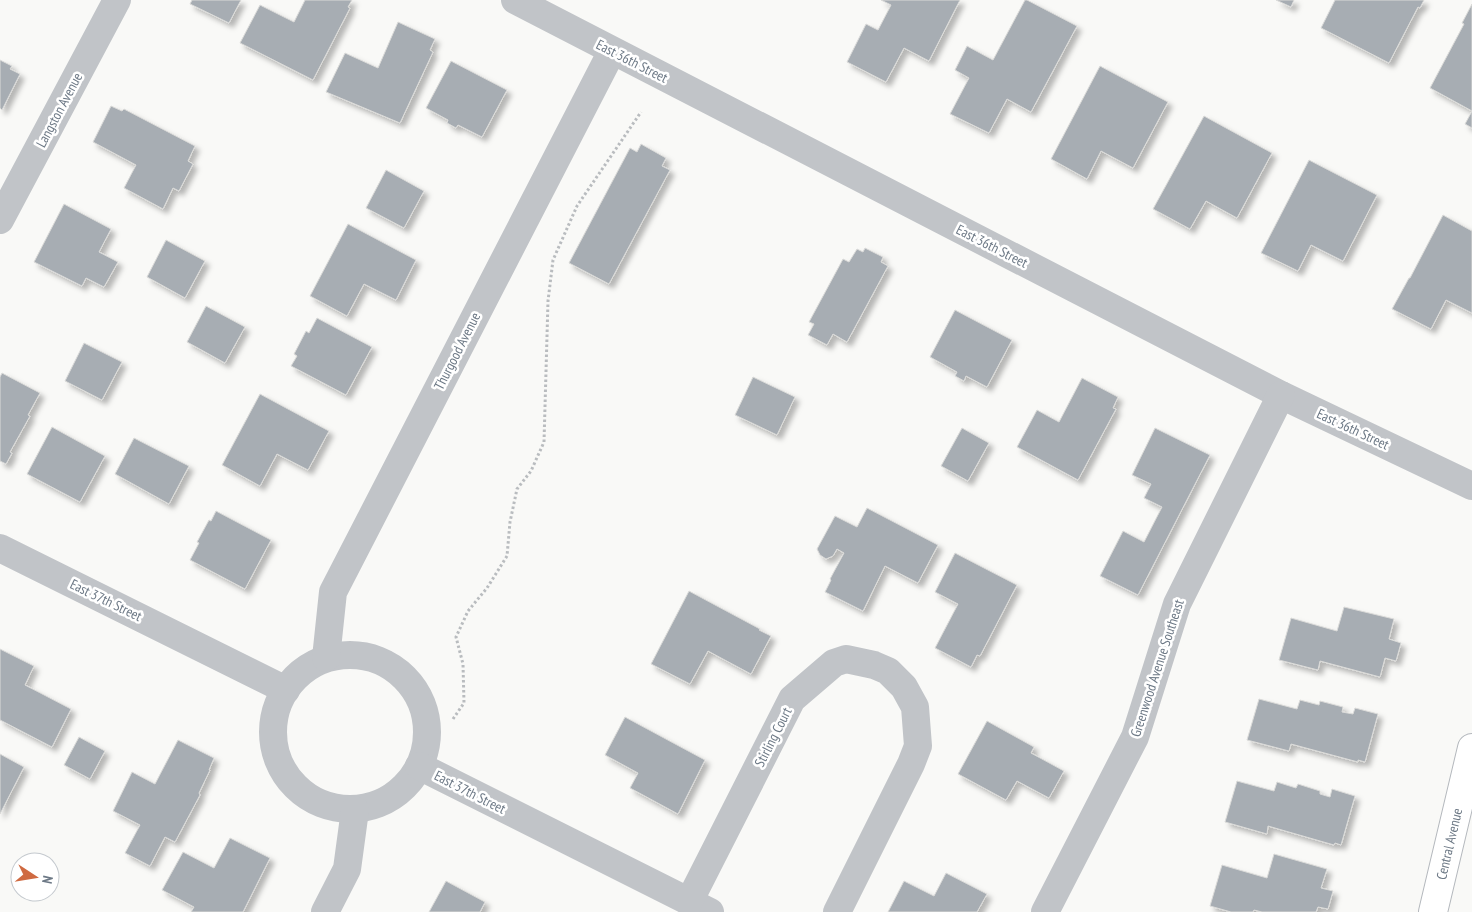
<svg xmlns="http://www.w3.org/2000/svg" width="1472" height="912" font-family="'PT Sans Narrow',sans-serif">
	<style>
		.building { fill: #a7adb3; stroke: #dbdbd9; filter: url(#shadow) }
		.lines { fill: none; stroke-linecap: round; stroke-linejoin: round }
		.secondary-casing { stroke: #b4b8bd; stroke-width: 30 }
		.path { stroke: #b9bcbf; stroke-width: 3; stroke-dasharray: 2.5 2.5; stroke-linecap: butt }
		.street { stroke: #c1c4c8; stroke-width: 28 }
		.secondary { stroke: #fff; stroke-width: 28 }
		.labels { text-anchor: middle; dominant-baseline: central; stroke-width: 5; stroke-linejoin: round; paint-order: stroke }
		.street-label { font-size: 14px; fill: #6c7885; stroke: #fff }
	</style>
	<defs>
		<filter id="shadow"><feDropShadow dx="4.5" dy="4.5" stdDeviation="2.5" flood-color="#0004"/></filter>
	</defs>
	<rect width="100%" height="100%" fill="#f9f9f7"/>
	<g class="building">
		<path d="M 192,0 L 241,0 L 229,23 L 190,4 Z"/>
		<path d="M 305,0 L 352,0 L 348,7 L 350,8 L 313,80 L 240,43 L 260,5 L 294,22 Z"/>
		<path d="M 881,0 L 960,0 L 929,61 L 904,48 L 886,82 L 847,62 L 866,24 L 878,30 L 891,5 Z"/>
		<path d="M 1025,0 L 1027,0 L 1077,26 L 1031,112 L 1007,99 L 989,133 L 950,114 L 969,78 L 955,70 L 967,46 L 993,60 Z"/>
		<path d="M 1276,0 L 1294,0 L 1291,7 Z"/>
		<path d="M 1335,0 L 1424,0 L 1420,8 L 1418,7 L 1389,63 L 1321,28 Z"/>
		<path d="M 1472,4 L 1472,128 L 1465,124 L 1472,111 L 1430,88 L 1464,24 L 1462,23 Z"/>
		<path d="M 398,22 L 435,39 L 430,50 L 433,52 L 400,123 L 326,92 L 345,53 L 378,68 Z"/>
		<path d="M 0,60 L 12,66 L 10,69 L 20,74 L 2,110 L 0,108 Z"/>
		<path d="M 451,61 L 507,90 L 482,137 L 458,125 L 456,128 L 447,123 L 448,120 L 426,108 Z"/>
		<path d="M 1100,66 L 1168,102 L 1133,168 L 1101,151 L 1087,179 L 1051,159 Z"/>
		<path d="M 111,106 L 122,111 L 124,109 L 195,146 L 188,161 L 193,164 L 179,191 L 173,188 L 163,209 L 124,188 L 136,165 L 93,142 Z"/>
		<path d="M 1204,116 L 1272,153 L 1237,218 L 1206,201 L 1190,229 L 1153,209 Z"/>
		<path d="M 641,144 L 666,158 L 662,166 L 670,170 L 609,284 L 569,263 L 630,148 L 637,152 Z"/>
		<path d="M 1309,160 L 1377,195 L 1343,261 L 1311,245 L 1298,271 L 1261,253 Z"/>
		<path d="M 386,170 L 424,191 L 404,228 L 366,208 Z"/>
		<path d="M 64,204 L 111,229 L 99,252 L 118,262 L 104,287 L 86,278 L 82,286 L 34,262 Z"/>
		<path d="M 1443,215 L 1472,231 L 1472,313 L 1446,300 L 1431,329 L 1392,309 L 1409,278 L 1410,278 Z"/>
		<path d="M 348,224 L 416,260 L 396,300 L 364,284 L 347,316 L 310,296 Z"/>
		<path d="M 166,240 L 205,261 L 185,298 L 147,277 Z"/>
		<path d="M 865,248 L 883,257 L 881,262 L 888,266 L 847,342 L 833,334 L 827,345 L 808,335 L 814,324 L 809,322 L 843,259 L 849,262 L 857,249 L 863,252 Z"/>
		<path d="M 206,306 L 245,327 L 225,363 L 187,342 Z"/>
		<path d="M 955,310 L 1012,340 L 987,387 L 966,376 L 964,381 L 955,376 L 957,372 L 930,357 Z"/>
		<path d="M 317,318 L 372,347 L 346,395 L 291,366 L 297,356 L 294,354 L 306,331 L 309,333 Z"/>
		<path d="M 84,343 L 122,362 L 102,400 L 65,381 Z"/>
		<path d="M 2,373 L 40,393 L 28,415 L 30,416 L 10,452 L 12,453 L 6,464 L 0,461 L 0,377 Z"/>
		<path d="M 753,377 L 795,397 L 777,435 L 735,415 Z"/>
		<path d="M 1082,378 L 1118,397 L 1113,408 L 1116,409 L 1078,480 L 1017,447 L 1037,410 L 1059,422 Z"/>
		<path d="M 260,394 L 329,431 L 308,470 L 277,454 L 260,486 L 222,465 Z"/>
		<path d="M 52,427 L 105,456 L 80,502 L 27,474 Z"/>
		<path d="M 962,428 L 989,443 L 968,481 L 941,466 Z"/>
		<path d="M 1155,428 L 1210,455 L 1138,595 L 1100,576 L 1123,531 L 1144,542 L 1162,507 L 1144,498 L 1151,484 L 1132,475 Z"/>
		<path d="M 134,438 L 189,466 L 169,504 L 115,474 Z"/>
		<path d="M 867,508 L 938,545 L 918,583 L 885,566 L 863,611 L 825,592 L 831,580 L 830,579 L 844,553 L 837,549 L 833,556 L 826,559 L 820,555 L 817,549 L 835,516 L 857,527 Z"/>
		<path d="M 216,511 L 271,540 L 245,589 L 190,560 L 199,543 L 197,542 L 209,520 L 211,521 Z"/>
		<path d="M 955,553 L 1017,585 L 980,656 L 977,655 L 971,667 L 935,648 L 958,604 L 935,592 Z"/>
		<path d="M 689,591 L 760,629 L 759,630 L 771,636 L 751,674 L 708,651 L 690,684 L 651,664 Z"/>
		<path d="M 1344,607 L 1394,619 L 1389,639 L 1401,643 L 1396,661 L 1385,658 L 1380,677 L 1320,661 L 1318,670 L 1279,660 L 1291,618 L 1337,631 Z"/>
		<path d="M 0,649 L 34,666 L 25,685 L 71,709 L 52,747 L 0,720 Z"/>
		<path d="M 1259,699 L 1297,709 L 1300,700 L 1319,705 L 1320,701 L 1343,707 L 1342,712 L 1353,714 L 1355,708 L 1378,714 L 1365,762 L 1358,760 L 1358,762 L 1291,744 L 1289,751 L 1247,740 Z"/>
		<path d="M 625,717 L 705,760 L 678,814 L 630,788 L 638,773 L 605,755 Z"/>
		<path d="M 987,721 L 1034,747 L 1031,753 L 1064,771 L 1049,798 L 1017,781 L 1006,800 L 958,774 Z"/>
		<path d="M 79,737 L 105,751 L 90,779 L 64,765 Z"/>
		<path d="M 178,740 L 214,758 L 209,770 L 210,770 L 199,793 L 200,795 L 175,842 L 165,837 L 150,866 L 125,853 L 140,825 L 113,811 L 132,772 L 155,784 Z"/>
		<path d="M 0,754 L 24,767 L 0,814 Z"/>
		<path d="M 1237,781 L 1274,791 L 1277,782 L 1296,788 L 1298,784 L 1320,791 L 1320,794 L 1330,797 L 1332,789 L 1355,796 L 1341,845 L 1335,843 L 1334,845 L 1268,826 L 1267,834 L 1225,822 Z"/>
		<path d="M 230,838 L 270,858 L 243,912 L 191,912 L 194,907 L 162,890 L 183,852 L 214,868 Z"/>
		<path d="M 1274,854 L 1327,869 L 1321,888 L 1333,891 L 1328,909 L 1318,907 L 1316,912 L 1262,912 L 1254,910 L 1253,912 L 1231,912 L 1210,906 L 1222,865 L 1267,878 Z"/>
		<path d="M 946,873 L 987,894 L 977,912 L 888,912 L 904,881 L 934,896 Z"/>
		<path d="M 446,881 L 485,902 L 480,912 L 429,912 Z"/>
	</g>
	<g class="lines">
		<defs>
			<g id="secondary">
				<path id="s1" d="M 1433,912 L 1472,748"/>
			</g>
		</defs>
		<use href="#secondary" class="secondary-casing"/>
		<path class="path" d="M 453,719 L 464,703 L 463,664 L 456,637 L 468,611 L 487,588 L 507,556 L 510,522 L 517,489 L 531,471 L 544,442 L 548,301 L 553,260 L 577,206 L 641,112"/>
		<g class="street">
			<path d="M 515,0 L 1281,395 L 1472,486"/>
			<path d="M 0,220 L 117,0"/>
			<path d="M 0,548 L 286,690"/>
			<circle cx="350" cy="732" r="77"/>
			<path d="M 326,658 L 333,592 L 612,51"/>
			<path d="M 419,766 L 710,912"/>
			<path d="M 689,902 L 792,699 L 834,663 L 846,659 L 874,665 L 888,671 L 904,687 L 915,707 L 918,746 L 911,764 L 837,912"/>
			<path d="M 325,912 L 347,869 L 355,810"/>
			<path d="M 1045,912 L 1135,737 L 1177,604 L 1281,395"/>
		</g>
		<use href="#secondary" class="secondary"/>
	</g>
	<g class="labels">
		<g class="street-label">
			<text transform="translate(632 61) rotate(27)">East 36th Street</text>
			<text transform="translate(59 110) rotate(-62)">Langston Avenue</text>
			<text transform="translate(992 246) rotate(27)">East 36th Street</text>
			<text transform="translate(457 351) rotate(-63)">Thurgood Avenue</text>
			<text transform="translate(1353 429) rotate(25)">East 36th Street</text>
			<text transform="translate(106 600) rotate(26)">East 37th Street</text>
			<text transform="translate(1157 668) rotate(-72)">Greenwood Avenue Southeast</text>
			<text transform="translate(773 737) rotate(-63)">Stirling Court</text>
			<text transform="translate(470 792) rotate(27)">East 37th Street</text>
			<text stroke="none"><textPath href="#s1" startOffset="70">Central Avenue</textPath></text>
		</g>
	</g>
	<g transform="translate(35 877) rotate(102)"><circle r="24" fill="#ffffff" stroke="#c4c9ce"/>
	<path d="M0-4L9 19L0 12L-9 19Z" fill="#cf6a41"/>
	<text y="-8" font-size="14" font-weight="bold" text-anchor="middle" fill="#6c7885">N</text>
	</g>
</svg>
